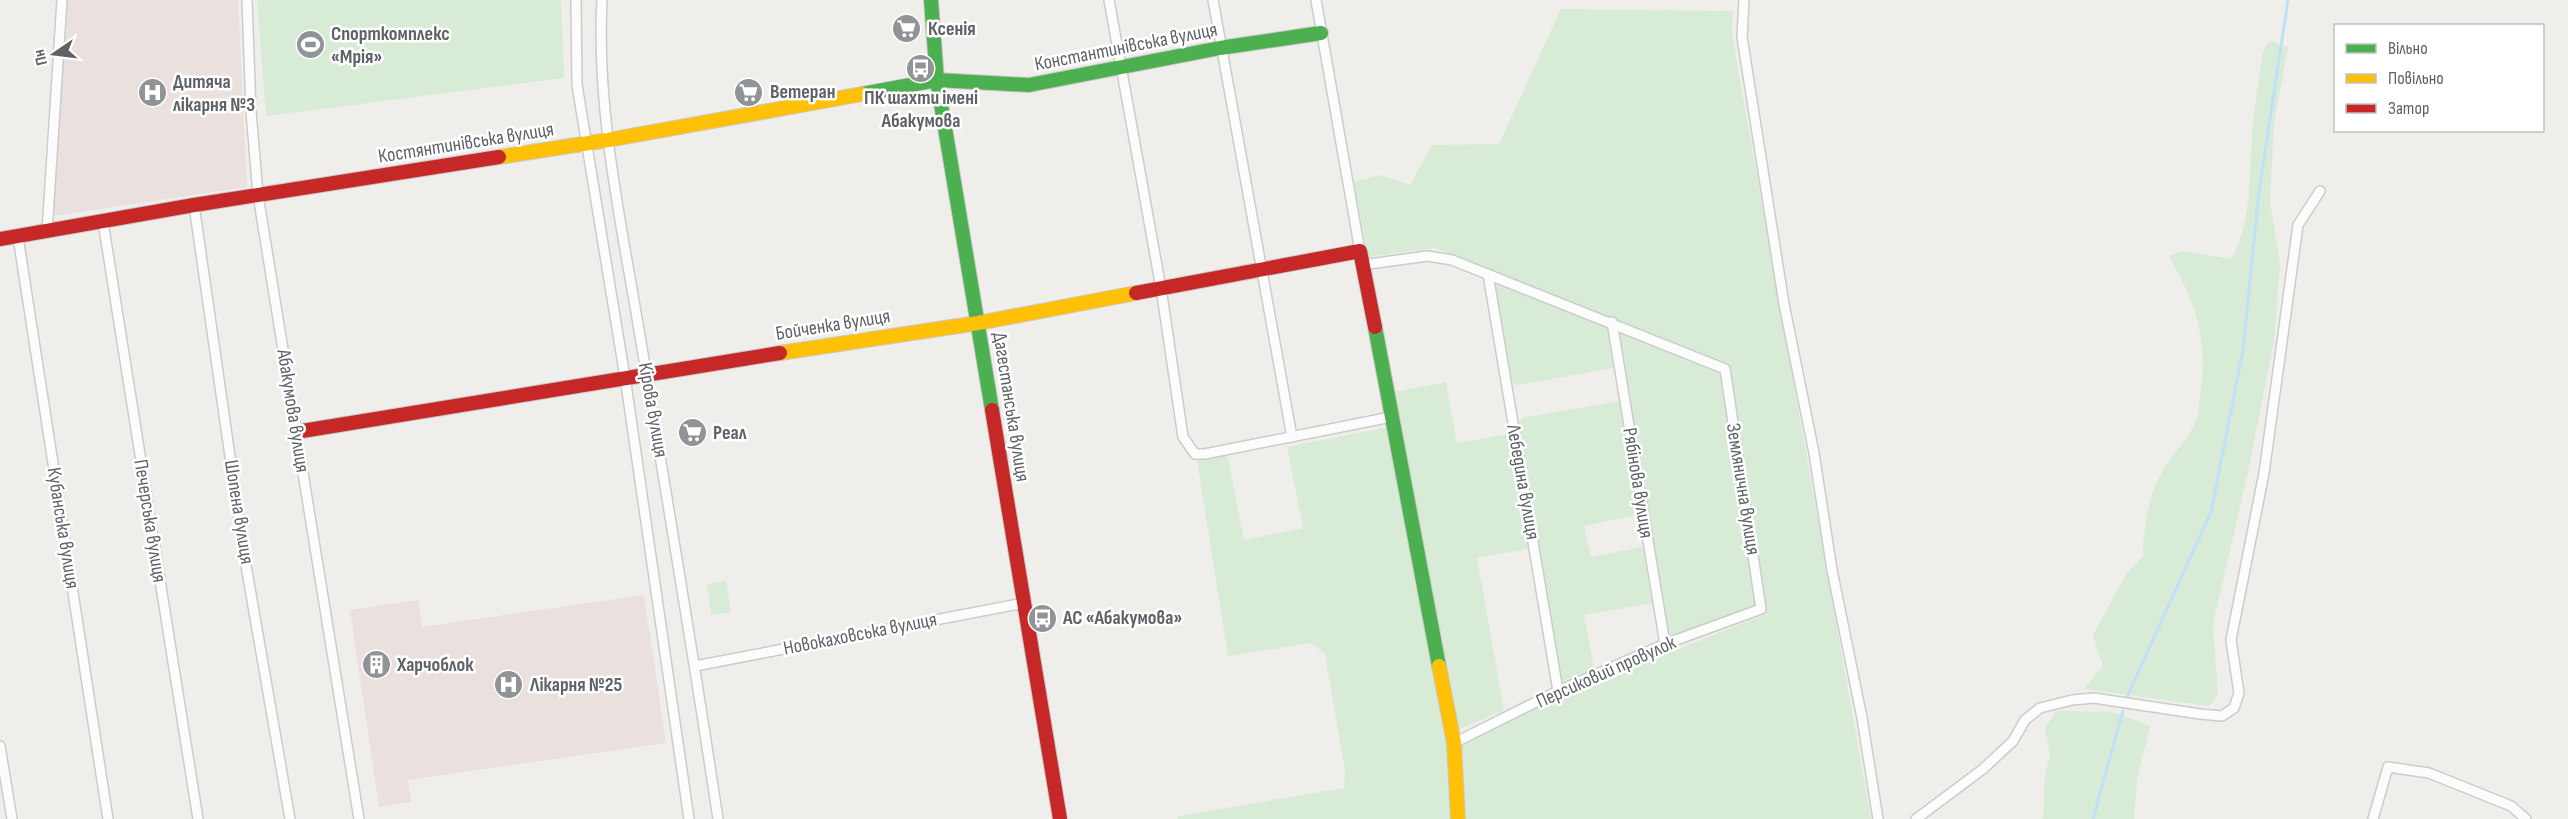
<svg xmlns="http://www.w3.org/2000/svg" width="2568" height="819" font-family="'Sofia Sans Condensed',sans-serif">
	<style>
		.medical { fill: #eae0de }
		.green { fill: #d8ebd6 }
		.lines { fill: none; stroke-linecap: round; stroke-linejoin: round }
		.stream { stroke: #bfe0f9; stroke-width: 3 }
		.street-casing { stroke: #cbcccc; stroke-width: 12 }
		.fast-casing { stroke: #cacacb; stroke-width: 16 }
		.slow-casing { stroke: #cacacb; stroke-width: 16 }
		.jam-casing { stroke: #cacacb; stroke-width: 16 }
		.street { stroke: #fdfcfc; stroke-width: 9 }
		.fast { stroke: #4caf50; stroke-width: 14 }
		.slow { stroke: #ffc107; stroke-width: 14 }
		.jam { stroke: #c62828; stroke-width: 14 }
		.labels { text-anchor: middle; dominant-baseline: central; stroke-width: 5; stroke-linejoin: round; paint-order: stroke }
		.poi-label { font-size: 20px; font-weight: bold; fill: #5f6368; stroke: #fff; text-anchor: start }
		.street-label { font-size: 20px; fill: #5f6368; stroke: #fff }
	</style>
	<rect width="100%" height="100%" fill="#efeeea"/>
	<g class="medical">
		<path d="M 66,0 L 238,0 L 247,187 L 53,216 Z"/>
		<path d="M 644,595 L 666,743 L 408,780 L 411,802 L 379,807 L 350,610 L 418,600 L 422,627 Z"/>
	</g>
	<g class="green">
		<path d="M 257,0 L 561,0 L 564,78 L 266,116 Z"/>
		<path d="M 1561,9 L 1733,11 L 1732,35 L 1871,819 L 1466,819 L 1460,747 L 1560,696 L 1766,614 L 1730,367 L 1435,248 L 1368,257 L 1354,182 L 1380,175 L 1410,185 L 1432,145 L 1499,144 Z"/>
		<path d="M 2270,41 L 2288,47 L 2274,123 L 2270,201 L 2280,265 L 2274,341 L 2248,472 L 2213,624 L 2218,695 L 2209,706 L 2084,689 L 2103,666 L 2093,635 L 2127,573 L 2143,556 C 2143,523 2150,489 2169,460 C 2178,448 2189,437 2195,423 C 2199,415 2199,404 2200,396 C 2209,341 2196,303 2169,256 L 2181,251 L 2232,259 C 2252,220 2249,177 2252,135 C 2254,107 2259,79 2263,51 Z"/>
		<path d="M 1493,279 L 1606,322 L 1613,368 L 1517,385 L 1510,381 Z"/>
		<path d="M 1616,327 L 1720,371 L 1757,606 L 1669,639 Z"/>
		<path d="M 1446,382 L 1457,443 L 1508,434 L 1528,549 L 1477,558 L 1504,710 L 1460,729 L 1453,724 L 1394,392 Z"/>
		<path d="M 1619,401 L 1638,515 L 1584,526 L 1591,557 L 1643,547 L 1652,603 L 1584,615 L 1594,668 L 1561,682 L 1518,424 L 1523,418 Z"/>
		<path d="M 1388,427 L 1450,739 L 1454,819 L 1178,819 L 1178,816 L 1344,788 L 1345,771 L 1325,654 L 1311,643 L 1228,656 L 1197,460 L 1226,455 L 1228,458 L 1244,540 L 1303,528 L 1287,447 Z"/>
		<path d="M 726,581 L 731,612 L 711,615 L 707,584 Z"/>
		<path d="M 2056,711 L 2112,712 L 2150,726 L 2137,779 L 2134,819 L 2043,819 L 2045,776 L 2050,755 L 2045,728 Z"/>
	</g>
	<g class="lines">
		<g class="stream">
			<path d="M 2127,697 L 2211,512 L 2243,350 L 2259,192 L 2288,0"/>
			<path d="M 2093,819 L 2123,711"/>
		</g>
		<defs>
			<g id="street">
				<path d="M 247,0 L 251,111 L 258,195 L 359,819"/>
				<path d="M 576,0 L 577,85 L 625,377 L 689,819"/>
				<path d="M 602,0 C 596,113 622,226 640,336 C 667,497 694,658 718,819"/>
				<path d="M 1109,0 L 1161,288 L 1183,437 L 1195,454 L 1205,454 L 1391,417"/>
				<path d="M 1213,0 L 1292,437"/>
				<path d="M 1316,0 L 1360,251"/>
				<path d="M 1744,0 L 1742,37 L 1784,304 L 1814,453 L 1832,570 L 1862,718 L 1878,819"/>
				<path d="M 194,205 L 244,554 L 290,819"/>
				<path d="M 103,222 L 198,819"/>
				<path d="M 47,232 L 62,0"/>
				<path d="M 18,237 L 108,819"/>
				<path d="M 1362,265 L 1427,256 L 1452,260 L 1725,369 L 1761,609 L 1665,644 L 1558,691 L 1454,743"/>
				<path d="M 1488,274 L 1558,691"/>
				<path d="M 1612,322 L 1665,644"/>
				<path d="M 695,666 L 1024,603"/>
				<path d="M 0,746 L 12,819"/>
				<path d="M 1916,819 L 1983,769 L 2013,741 L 2025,720 L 2040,708 L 2072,700 L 2094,698 L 2200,714 L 2222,716 L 2234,708 L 2239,693 L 2231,640 L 2264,473 L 2298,225 L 2320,191"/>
				<path d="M 2373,819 L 2388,767 L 2429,773 L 2511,806 L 2526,819"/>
			</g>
			<g id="fast">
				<path d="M 931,0 L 937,80 L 992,410"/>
				<path d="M 862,94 L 937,80 L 1029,85 L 1220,48 L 1321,33"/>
				<path d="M 1375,327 L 1439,666"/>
			</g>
			<g id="slow">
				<path d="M 499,157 L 608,140 L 862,94"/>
				<path d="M 780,353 L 978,323 L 1136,293"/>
				<path d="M 1439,666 L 1454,743 L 1458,819"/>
			</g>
			<g id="jam">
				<path d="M 0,239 L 194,205 L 499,157"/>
				<path d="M 1136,293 L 1360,251 L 1375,327"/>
				<path d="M 992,410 L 1060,819"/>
				<path d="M 296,432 L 780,353"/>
			</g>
		</defs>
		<use href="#street" class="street-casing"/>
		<use href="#fast" class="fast-casing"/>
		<use href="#slow" class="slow-casing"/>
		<use href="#jam" class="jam-casing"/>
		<use href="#street" class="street"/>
		<use href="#fast" class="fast"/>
		<use href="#slow" class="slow"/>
		<use href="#jam" class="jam"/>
	</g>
	<defs>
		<symbol id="supermarket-disc" viewBox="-11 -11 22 22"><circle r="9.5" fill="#919496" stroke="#fff"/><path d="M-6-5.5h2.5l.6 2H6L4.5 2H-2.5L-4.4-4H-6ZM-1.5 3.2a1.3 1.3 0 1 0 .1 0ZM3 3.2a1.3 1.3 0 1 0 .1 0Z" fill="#fff"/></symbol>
		<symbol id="stadium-disc" viewBox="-11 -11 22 22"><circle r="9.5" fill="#919496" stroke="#fff"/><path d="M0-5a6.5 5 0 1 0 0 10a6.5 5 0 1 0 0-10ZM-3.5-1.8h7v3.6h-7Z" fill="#fff"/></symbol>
		<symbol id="bus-disc" viewBox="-11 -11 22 22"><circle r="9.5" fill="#919496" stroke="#fff"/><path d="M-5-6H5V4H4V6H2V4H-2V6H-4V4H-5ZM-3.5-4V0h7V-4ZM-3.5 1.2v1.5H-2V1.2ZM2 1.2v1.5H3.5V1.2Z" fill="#fff"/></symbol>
		<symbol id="hospital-disc" viewBox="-11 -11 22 22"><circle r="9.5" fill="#919496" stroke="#fff"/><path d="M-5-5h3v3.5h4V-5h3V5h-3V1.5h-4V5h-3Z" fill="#fff"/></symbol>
		<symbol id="building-disc" viewBox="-11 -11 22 22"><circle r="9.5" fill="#919496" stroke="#fff"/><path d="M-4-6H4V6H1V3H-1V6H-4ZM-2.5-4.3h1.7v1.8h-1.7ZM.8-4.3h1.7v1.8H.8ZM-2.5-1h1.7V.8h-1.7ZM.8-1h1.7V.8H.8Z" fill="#fff"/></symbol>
	</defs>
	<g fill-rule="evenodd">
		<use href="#supermarket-disc" x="890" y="12" width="33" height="33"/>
		<use href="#stadium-disc" x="294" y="28" width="33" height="33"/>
		<use href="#bus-disc" x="904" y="52" width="33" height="33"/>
		<use href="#supermarket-disc" x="732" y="76" width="33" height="33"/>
		<use href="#hospital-disc" x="136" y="76" width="33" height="33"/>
		<use href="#supermarket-disc" x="676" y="416" width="33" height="33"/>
		<use href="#bus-disc" x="1026" y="602" width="33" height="33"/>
		<use href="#building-disc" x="360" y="648" width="33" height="33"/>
		<use href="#hospital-disc" x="492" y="668" width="33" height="33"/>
	</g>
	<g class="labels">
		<g class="poi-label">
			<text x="928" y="29">Ксенія</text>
			<text x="331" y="34">Спорткомплекс<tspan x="331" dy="23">«Мрія»</tspan></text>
			<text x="173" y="82">Дитяча<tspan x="173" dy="23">лікарня №3</tspan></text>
			<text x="770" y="92">Ветеран</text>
			<text x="921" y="98" text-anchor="middle">ПК шахти імені<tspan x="921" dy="23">Абакумова</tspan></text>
			<text x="713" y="433">Реал</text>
			<text x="1063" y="618">АС «Абакумова»</text>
			<text x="397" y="665">Харчоблок</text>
			<text x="530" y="685">Лікарня №25</text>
		</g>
		<g class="street-label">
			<text transform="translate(1126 47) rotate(-11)">Константинівська вулиця</text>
			<text transform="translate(466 143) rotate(-9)">Костянтинівська вулиця</text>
			<text transform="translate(833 325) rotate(-9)">Бойченка вулиця</text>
			<text transform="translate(1011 407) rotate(81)">Дагестанська вулиця</text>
			<text transform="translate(653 410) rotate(80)">Кірова вулиця</text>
			<text transform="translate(293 411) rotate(81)">Абакумова вулиця</text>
			<text transform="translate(1523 482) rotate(80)">Лебедина вулиця</text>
			<text transform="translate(1638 483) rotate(81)">Рябінова вулиця</text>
			<text transform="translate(1743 489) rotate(81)">Землянична вулиця</text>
			<text transform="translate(239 512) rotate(81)">Шопена вулиця</text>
			<text transform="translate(150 521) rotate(81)">Печерська вулиця</text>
			<text transform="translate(63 528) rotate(81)">Кубанська вулиця</text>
			<text transform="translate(860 634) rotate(-11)">Новокаховська вулиця</text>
			<text transform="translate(1606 672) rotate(-24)">Персиковий провулок</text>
		</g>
	</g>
	<rect x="2334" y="24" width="210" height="108" fill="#ffffff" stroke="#bfc1c3" stroke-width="1.5"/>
	<rect x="2346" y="44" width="30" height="9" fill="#4caf50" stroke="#bfc1c3" stroke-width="1.5"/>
	<text x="2388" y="54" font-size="18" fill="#5f6368">Вільно</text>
	<rect x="2346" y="74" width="30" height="9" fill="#ffc107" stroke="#bfc1c3" stroke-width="1.5"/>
	<text x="2388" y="84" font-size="18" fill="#5f6368">Повільно</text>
	<rect x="2346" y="104" width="30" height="9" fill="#c62828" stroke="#bfc1c3" stroke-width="1.5"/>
	<text x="2388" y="114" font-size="18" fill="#5f6368">Затор</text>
	<g transform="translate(54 54) rotate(256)" stroke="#ffffff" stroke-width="4.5" paint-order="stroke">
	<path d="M0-4.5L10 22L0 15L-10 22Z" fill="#5f6368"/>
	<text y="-9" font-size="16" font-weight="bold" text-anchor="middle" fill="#5f6368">Пн</text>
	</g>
</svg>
